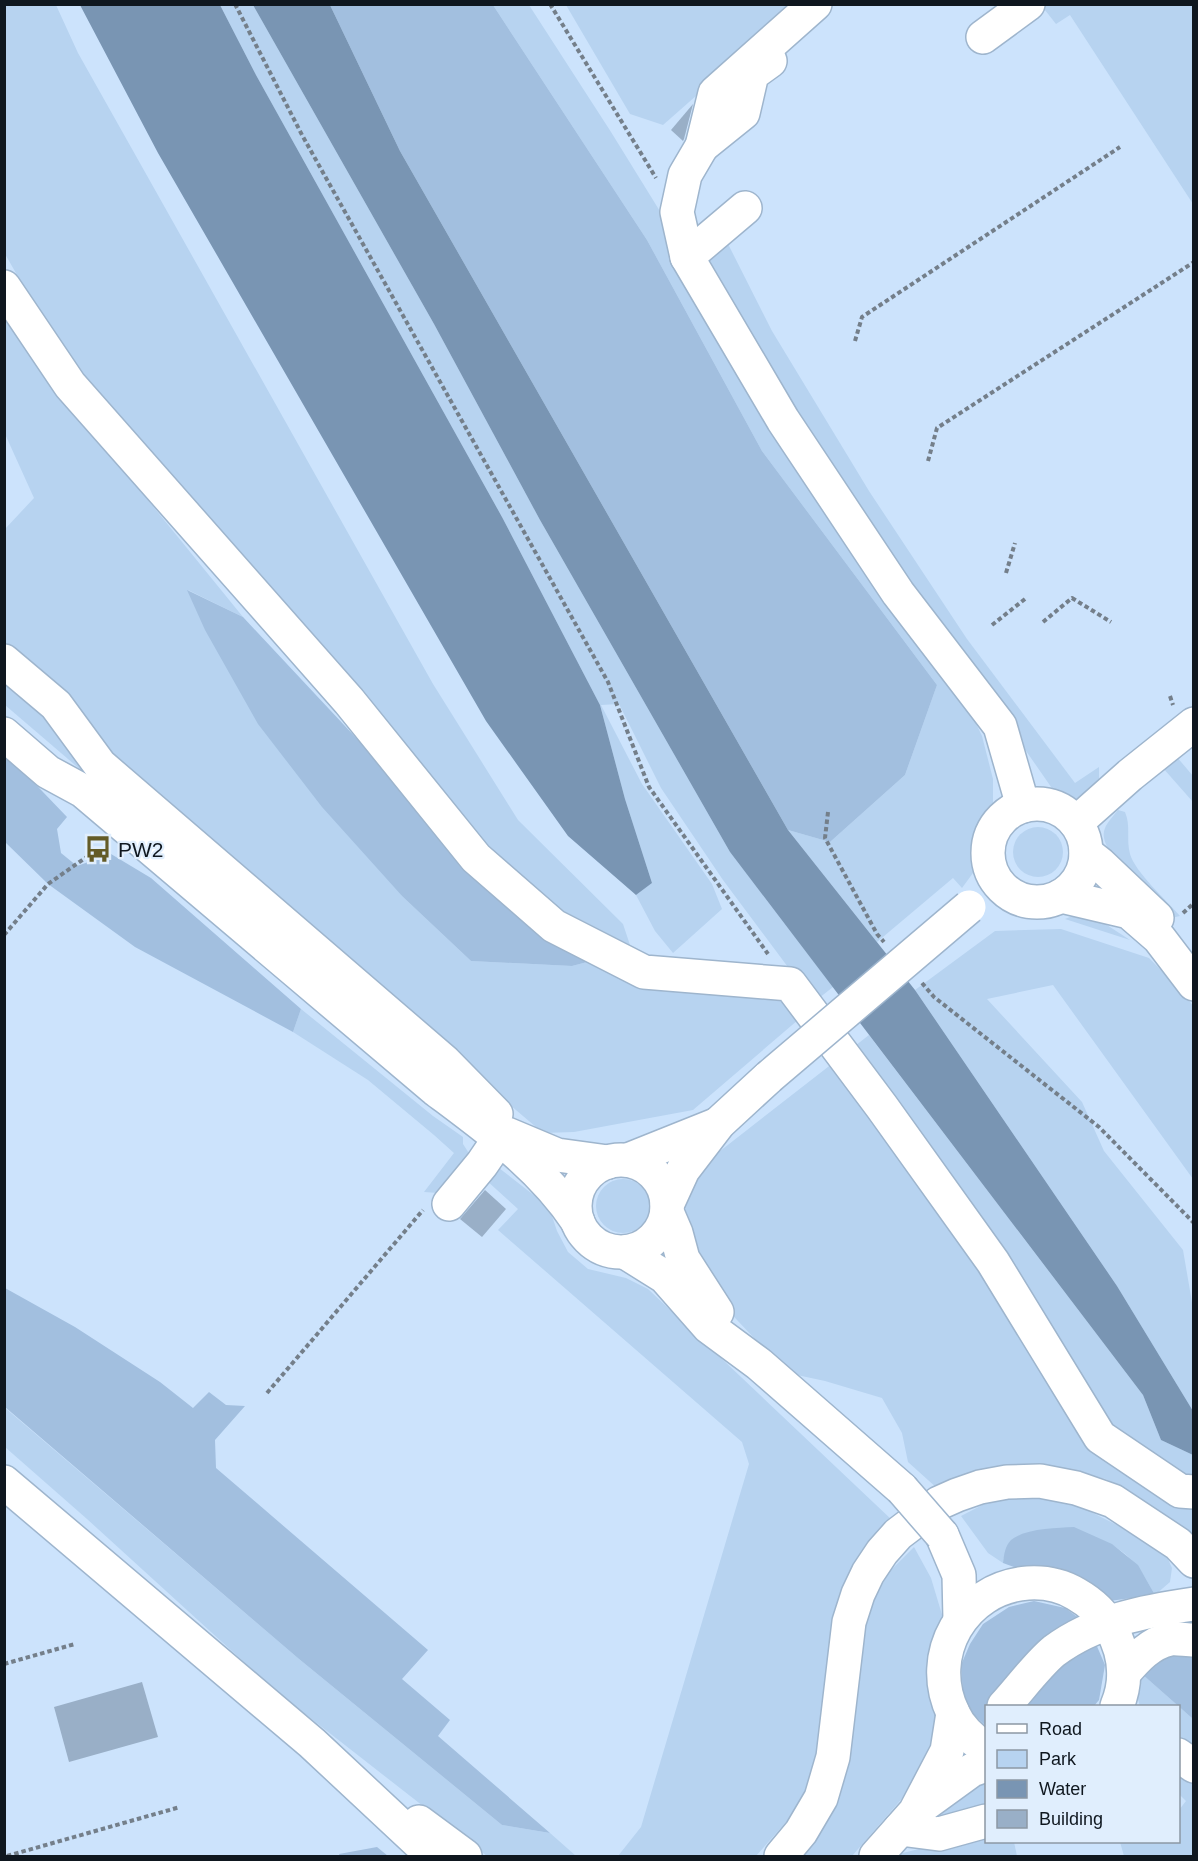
<svg xmlns="http://www.w3.org/2000/svg" width="1198" height="1861" font-family="Helvetica,sans-serif">
	<style>
		.built { fill: #cce3fc; fill-rule: evenodd }
		.green { fill: #b7d3f0 }
		.forest { fill: #a2bfdf }
		.water { fill: #7995b3 }
		.building { fill: #99afc7 }
		.lines { fill: none; stroke-linecap: round; stroke-linejoin: round }
		.minor-casing { stroke: #9eb5cd; stroke-width: 36 }
		.major-casing { stroke: #9eb5cd; stroke-width: 36 }
		.path { stroke: #747f8a; stroke-width: 4; stroke-dasharray: 4.5 3; stroke-linecap: butt }
		.minor { stroke: #fff; stroke-width: 33 }
		.major { stroke: #fff; stroke-width: 33 }
		.minor-bridge-casing { stroke: #9eb5cd; stroke-width: 36; stroke-linecap: butt }
		.minor-bridge { stroke: #fff; stroke-width: 33 }
		.labels { text-anchor: middle; dominant-baseline: central; stroke-width: 4.5; stroke-linejoin: round; paint-order: stroke }
		.poi-label { font-size: 21px; fill: #0f171f; stroke: #e0eefd; text-anchor: start }
	</style>
	<rect width="100%" height="100%" fill="#e0eefd"/>
	<path class="built" d="M 5,5 L 1193,5 L 1193,1856 L 5,1856 ZM 986,1706 L 1178,1706 L 1178,1842 L 986,1842 Z"/>
	<g class="green">
		<path d="M 4,5 L 56,5 L 78,53 L 433,684 L 518,820 L 623,924 L 630,945 L 546,902 L 492,850 L 88,380 L 36,308 L 5,254 Z"/>
		<path d="M 220,5 L 253,5 L 434,324 L 540,520 L 730,852 L 833,987 L 814,1002 L 723,880 L 661,788 L 619,704 L 601,705 L 642,784 L 712,884 L 722,909 L 673,953 L 655,931 L 636,895 L 652,883 L 625,799 L 600,705 L 502,517 L 256,75 Z"/>
		<path d="M 493,5 L 529,5 L 611,132 L 666,221 L 681,273 L 799,476 L 967,705 L 982,736 L 993,779 L 993,805 L 980,824 L 973,847 L 973,873 L 962,888 L 953,878 L 877,942 L 788,830 L 830,842 L 905,775 L 937,685 L 762,451 L 647,240 Z"/>
		<path d="M 566,5 L 799,5 L 663,125 L 630,114 Z"/>
		<path d="M 1041,5 L 1193,5 L 1193,204 L 1070,15 L 1056,24 Z"/>
		<path d="M 726,240 L 772,331 L 869,491 L 967,639 L 1075,783 L 1099,767 L 1099,783 L 1074,800 L 1056,794 L 807,436 L 708,269 L 712,249 Z"/>
		<path d="M 4,307 L 34,360 L 243,617 L 188,590 L 403,897 L 471,961 L 572,966 L 591,961 L 657,991 L 760,989 L 782,997 L 805,1014 L 693,1110 L 574,1132 L 543,1133 L 141,790 L 5,649 L 5,529 L 34,498 L 5,434 Z"/>
		<path d="M 4,673 L 438,1076 L 5,705 Z"/>
		<path d="M 1176,756 L 1193,776 L 1193,802 L 1163,768 Z"/>
		<path d="M 1118,810 L 1125,812 C 1131,826 1126,838 1130,854 C 1135,872 1167,901 1180,916 L 1171,918 L 1109,850 C 1098,831 1106,825 1118,810 Z"/>
		<circle cx="1038" cy="852" r="25"/>
		<path d="M 1080,913 L 1096,918 L 1130,940 L 1065,919 Z"/>
		<path d="M 1061,929 L 1149,958 L 1182,991 L 1193,1006 L 1193,1179 L 1053,985 L 987,999 L 1082,1102 L 1104,1151 L 1183,1250 L 1193,1308 L 1193,1411 L 1117,1286 L 915,990 L 995,931 Z"/>
		<path d="M 301,1009 L 433,1116 L 463,1137 L 463,1144 L 472,1158 L 438,1193 L 424,1192 L 454,1153 L 434,1135 L 368,1080 L 293,1032 Z"/>
		<path d="M 869,1035 L 1143,1395 L 1161,1440 L 1193,1455 L 1193,1536 L 1133,1495 L 1106,1479 L 1048,1466 L 991,1468 L 938,1489 L 908,1462 L 902,1433 L 882,1398 L 825,1381 L 797,1375 L 754,1338 L 721,1303 L 689,1243 L 685,1207 L 693,1180 L 706,1162 Z"/>
		<path d="M 499,1168 L 549,1207 L 557,1231 L 568,1252 L 588,1269 L 626,1278 L 648,1289 L 893,1521 L 817,1760 L 800,1806 L 756,1856 L 618,1856 L 641,1827 L 749,1464 L 742,1442 L 498,1230 L 518,1209 L 486,1180 Z"/>
		<circle cx="623" cy="1206" r="27"/>
		<path d="M 4,1407 L 299,1659 L 502,1825 L 550,1833 L 576,1856 L 487,1856 L 277,1692 L 87,1519 L 5,1447 Z"/>
		<path d="M 1032,1497 L 1077,1505 L 1117,1525 L 1167,1557 L 1172,1568 L 1170,1582 L 1155,1595 C 1142,1572 1137,1561 1114,1546 C 1105,1540 1088,1540 1078,1538 C 1047,1533 1009,1520 1003,1563 L 988,1553 L 961,1516 L 996,1498 Z"/>
		<path d="M 914,1547 L 931,1578 L 943,1618 L 929,1677 L 938,1728 L 934,1753 L 912,1787 L 852,1856 L 797,1856 L 832,1812 L 849,1759 L 860,1662 L 867,1613 L 889,1572 Z"/>
		<path d="M 1142,1674 L 1193,1719 L 1193,1747 L 1179,1738 L 1178,1706 L 1140,1706 L 1137,1697 Z"/>
		<path d="M 1179,1770 L 1193,1780 L 1193,1856 L 1124,1856 L 1120,1842 L 1178,1842 L 1179,1810 L 1186,1801 L 1179,1794 Z"/>
		<path d="M 986,1779 L 986,1802 L 948,1823 L 936,1819 L 972,1783 Z"/>
		<path d="M 986,1832 L 986,1842 L 1014,1842 L 1017,1856 L 894,1856 L 895,1855 Z"/>
	</g>
	<g class="forest">
		<path d="M 330,5 L 493,5 L 647,240 L 762,451 L 937,685 L 905,775 L 830,842 L 788,830 L 400,151 Z"/>
		<path d="M 187,590 L 243,617 L 518,911 L 591,961 L 572,966 L 471,961 L 403,897 L 322,807 L 258,724 L 205,630 Z"/>
		<path d="M 4,756 L 19,767 L 67,817 L 57,829 L 61,853 L 77,866 L 111,854 L 151,878 L 301,1009 L 293,1032 L 135,947 L 48,884 L 5,842 Z"/>
		<path d="M 5,1288 L 75,1327 L 160,1382 L 193,1408 L 209,1392 L 226,1405 L 245,1406 L 215,1440 L 216,1468 L 428,1650 L 402,1679 L 450,1720 L 438,1736 L 550,1833 L 502,1825 L 299,1659 L 5,1407 Z"/>
		<path d="M 1074,1527 L 1112,1544 L 1138,1565 L 1155,1595 L 1109,1601 L 1003,1563 C 1004,1555 1005,1546 1011,1540 C 1026,1528 1056,1528 1074,1527 Z"/>
		<path d="M 1034,1601 L 1065,1608 L 1083,1621 L 989,1706 L 986,1706 L 986,1726 L 973,1714 L 963,1694 L 961,1665 L 970,1644 L 983,1624 L 1009,1607 Z"/>
		<path d="M 1096,1644 L 1105,1665 L 1099,1700 L 1094,1706 L 1019,1706 L 1069,1658 Z"/>
		<path d="M 1166,1652 L 1193,1656 L 1193,1719 L 1142,1674 Z"/>
		<path d="M 377,1847 L 388,1856 L 340,1856 L 339,1854 Z"/>
	</g>
	<g class="water">
		<path d="M 80,5 L 220,5 L 256,75 L 502,517 L 600,705 L 625,799 L 652,883 L 636,895 L 568,836 L 486,721 L 158,153 Z"/>
		<path d="M 253,5 L 330,5 L 400,151 L 788,830 L 915,990 L 1117,1286 L 1193,1411 L 1193,1455 L 1161,1440 L 1143,1395 L 730,852 L 540,520 L 434,324 Z"/>
	</g>
	<g class="building">
		<path d="M 693,104 L 684,139 L 683,141 L 671,130 Z"/>
		<path d="M 485,1190 L 506,1209 L 482,1237 L 460,1219 Z"/>
		<path d="M 142,1682 L 158,1737 L 69,1762 L 54,1707 Z"/>
	</g>
	<g class="lines">
		<defs>
			<g id="minor">
				<path d="M 815,4 L 715,93 L 702,146 L 685,175 L 677,212 L 687,257 L 783,420 L 898,593 L 1000,726 L 1023,806"/>
				<path d="M 983,37 L 1028,4"/>
				<path d="M 702,146 L 743,113 L 752,74 L 770,61"/>
				<path d="M 687,257 L 745,208"/>
				<path d="M 4,287 L 70,385 L 349,701 L 476,858 L 554,926 L 644,972 L 790,984 L 882,1107 L 993,1262 L 1100,1437 L 1180,1491 L 1194,1492"/>
				<path d="M 4,661 L 56,705 L 100,765 L 445,1062 L 496,1114"/>
				<path d="M 4,734 L 48,772 L 83,791 L 435,1089 C 487,1128 542,1167 578,1222"/>
				<circle cx="1037" cy="853" r="49"/>
				<path d="M 1076,823 L 1130,775 L 1194,724"/>
				<path d="M 1086,853 L 1100,864 L 1157,918"/>
				<path d="M 1061,896 L 1129,912 L 1159,938 L 1194,984"/>
				<path d="M 507,1134 L 557,1155 L 608,1162"/>
				<path d="M 628,1160 L 718,1124"/>
				<circle cx="621" cy="1206" r="46"/>
				<path d="M 449,1204 L 482,1164 L 499,1139"/>
				<path d="M 667,1205 L 683,1170 L 719,1123 L 769,1077"/>
				<path d="M 667,1212 L 676,1233 L 683,1259 L 717,1312"/>
				<path d="M 625,1252 L 665,1277 L 709,1327 L 759,1364 L 902,1489"/>
				<path d="M 942,1535 L 959,1575 L 960,1620"/>
				<path d="M 1124,1673 C 1136,1659 1150,1643 1170,1639 C 1177,1638 1186,1640 1194,1640"/>
				<path d="M 1004,1706 C 1018,1691 1038,1664 1054,1651 C 1094,1621 1145,1611 1194,1604"/>
				<path d="M 986,1749 C 973,1740 960,1729 953,1713 C 925,1655 963,1588 1028,1583 C 1044,1582 1061,1585 1076,1594 C 1090,1602 1103,1613 1111,1628 C 1125,1653 1128,1680 1117,1706"/>
				<path d="M 1178,1755 L 1194,1766"/>
				<path d="M 921,1807 L 972,1770 L 986,1765"/>
				<path d="M 900,1829 L 939,1834 L 986,1821"/>
				<path d="M 781,1856 L 801,1832 L 821,1798 L 833,1757 L 849,1622 L 858,1594 L 868,1573 L 882,1552 L 898,1534 L 939,1503 L 957,1495 L 980,1487 L 1007,1482 L 1040,1481 L 1076,1488 L 1113,1501 L 1178,1544 L 1194,1561"/>
				<path d="M 876,1856 L 915,1812 L 947,1751 L 953,1713"/>
			</g>
			<g id="major">
				<path d="M 4,1482 L 312,1743 L 433,1856"/>
				<path d="M 419,1822 L 465,1856"/>
			</g>
		</defs>
		<use href="#minor" class="minor-casing"/>
		<use href="#major" class="major-casing"/>
		<g class="path">
			<path d="M 235,4 L 302,135 L 608,682 L 649,787 L 768,954"/>
			<path d="M 550,4 L 656,178"/>
			<path d="M 855,341 L 862,317 L 1120,147"/>
			<path d="M 928,461 L 937,428 L 1194,262"/>
			<path d="M 1006,573 L 1015,543"/>
			<path d="M 1043,622 L 1072,598 L 1111,622"/>
			<path d="M 992,625 L 1025,599"/>
			<path d="M 1170,696 L 1173,705"/>
			<path d="M 828,812 L 825,838 L 877,934 L 884,942"/>
			<path d="M 1183,913 L 1194,903"/>
			<path d="M 4,935 L 48,884 L 98,849"/>
			<path d="M 922,983 L 934,997 L 1099,1127 L 1194,1223"/>
			<path d="M 267,1393 L 423,1210"/>
			<path d="M 4,1664 L 75,1644"/>
			<path d="M 7,1856 L 180,1807"/>
		</g>
		<use href="#minor" class="minor"/>
		<use href="#major" class="major"/>
		<defs>
			<g id="minor-bridge">
				<path d="M 769,1077 L 969,907"/>
				<path d="M 902,1489 L 942,1535"/>
			</g>
		</defs>
		<use href="#minor-bridge" class="minor-bridge-casing"/>
		<use href="#minor-bridge" class="minor-bridge"/>
	</g>
	<defs>
		<symbol id="bus-bare" viewBox="-9 -9 18 18"><path d="M-5-6H5V4H4V6H2V4H-2V6H-4V4H-5ZM-3.5-4V0h7V-4ZM-3.5 1.2v1.5H-2V1.2ZM2 1.2v1.5H3.5V1.2Z" fill="#635b27" stroke="#e0eefd" stroke-width="2.5" paint-order="stroke"/></symbol>
	</defs>
	<g fill-rule="evenodd">
		<use href="#bus-bare" x="79" y="830" width="38" height="38"/>
	</g>
	<g class="labels">
		<g class="poi-label">
			<text x="118" y="849">PW2</text>
		</g>
	</g>
	<rect width="1198" height="1861" fill="none" stroke="#0f171f" stroke-width="12"/>
	<rect x="985" y="1705" width="195" height="138" fill="#e0eefd" stroke="#8c98a4" stroke-width="1.5"/>
	<rect x="997" y="1724" width="30" height="9" fill="#ffffff" stroke="#8c98a4" stroke-width="1.5"/>
	<text x="1039" y="1735" font-size="18" fill="#0f171f">Road</text>
	<rect x="997" y="1750" width="30" height="18" fill="#b7d3f0" stroke="#8c98a4" stroke-width="1.5"/>
	<text x="1039" y="1765" font-size="18" fill="#0f171f">Park</text>
	<rect x="997" y="1780" width="30" height="18" fill="#7995b3" stroke="#8c98a4" stroke-width="1.5"/>
	<text x="1039" y="1795" font-size="18" fill="#0f171f">Water</text>
	<rect x="997" y="1810" width="30" height="18" fill="#99afc7" stroke="#8c98a4" stroke-width="1.5"/>
	<text x="1039" y="1825" font-size="18" fill="#0f171f">Building</text>
</svg>
